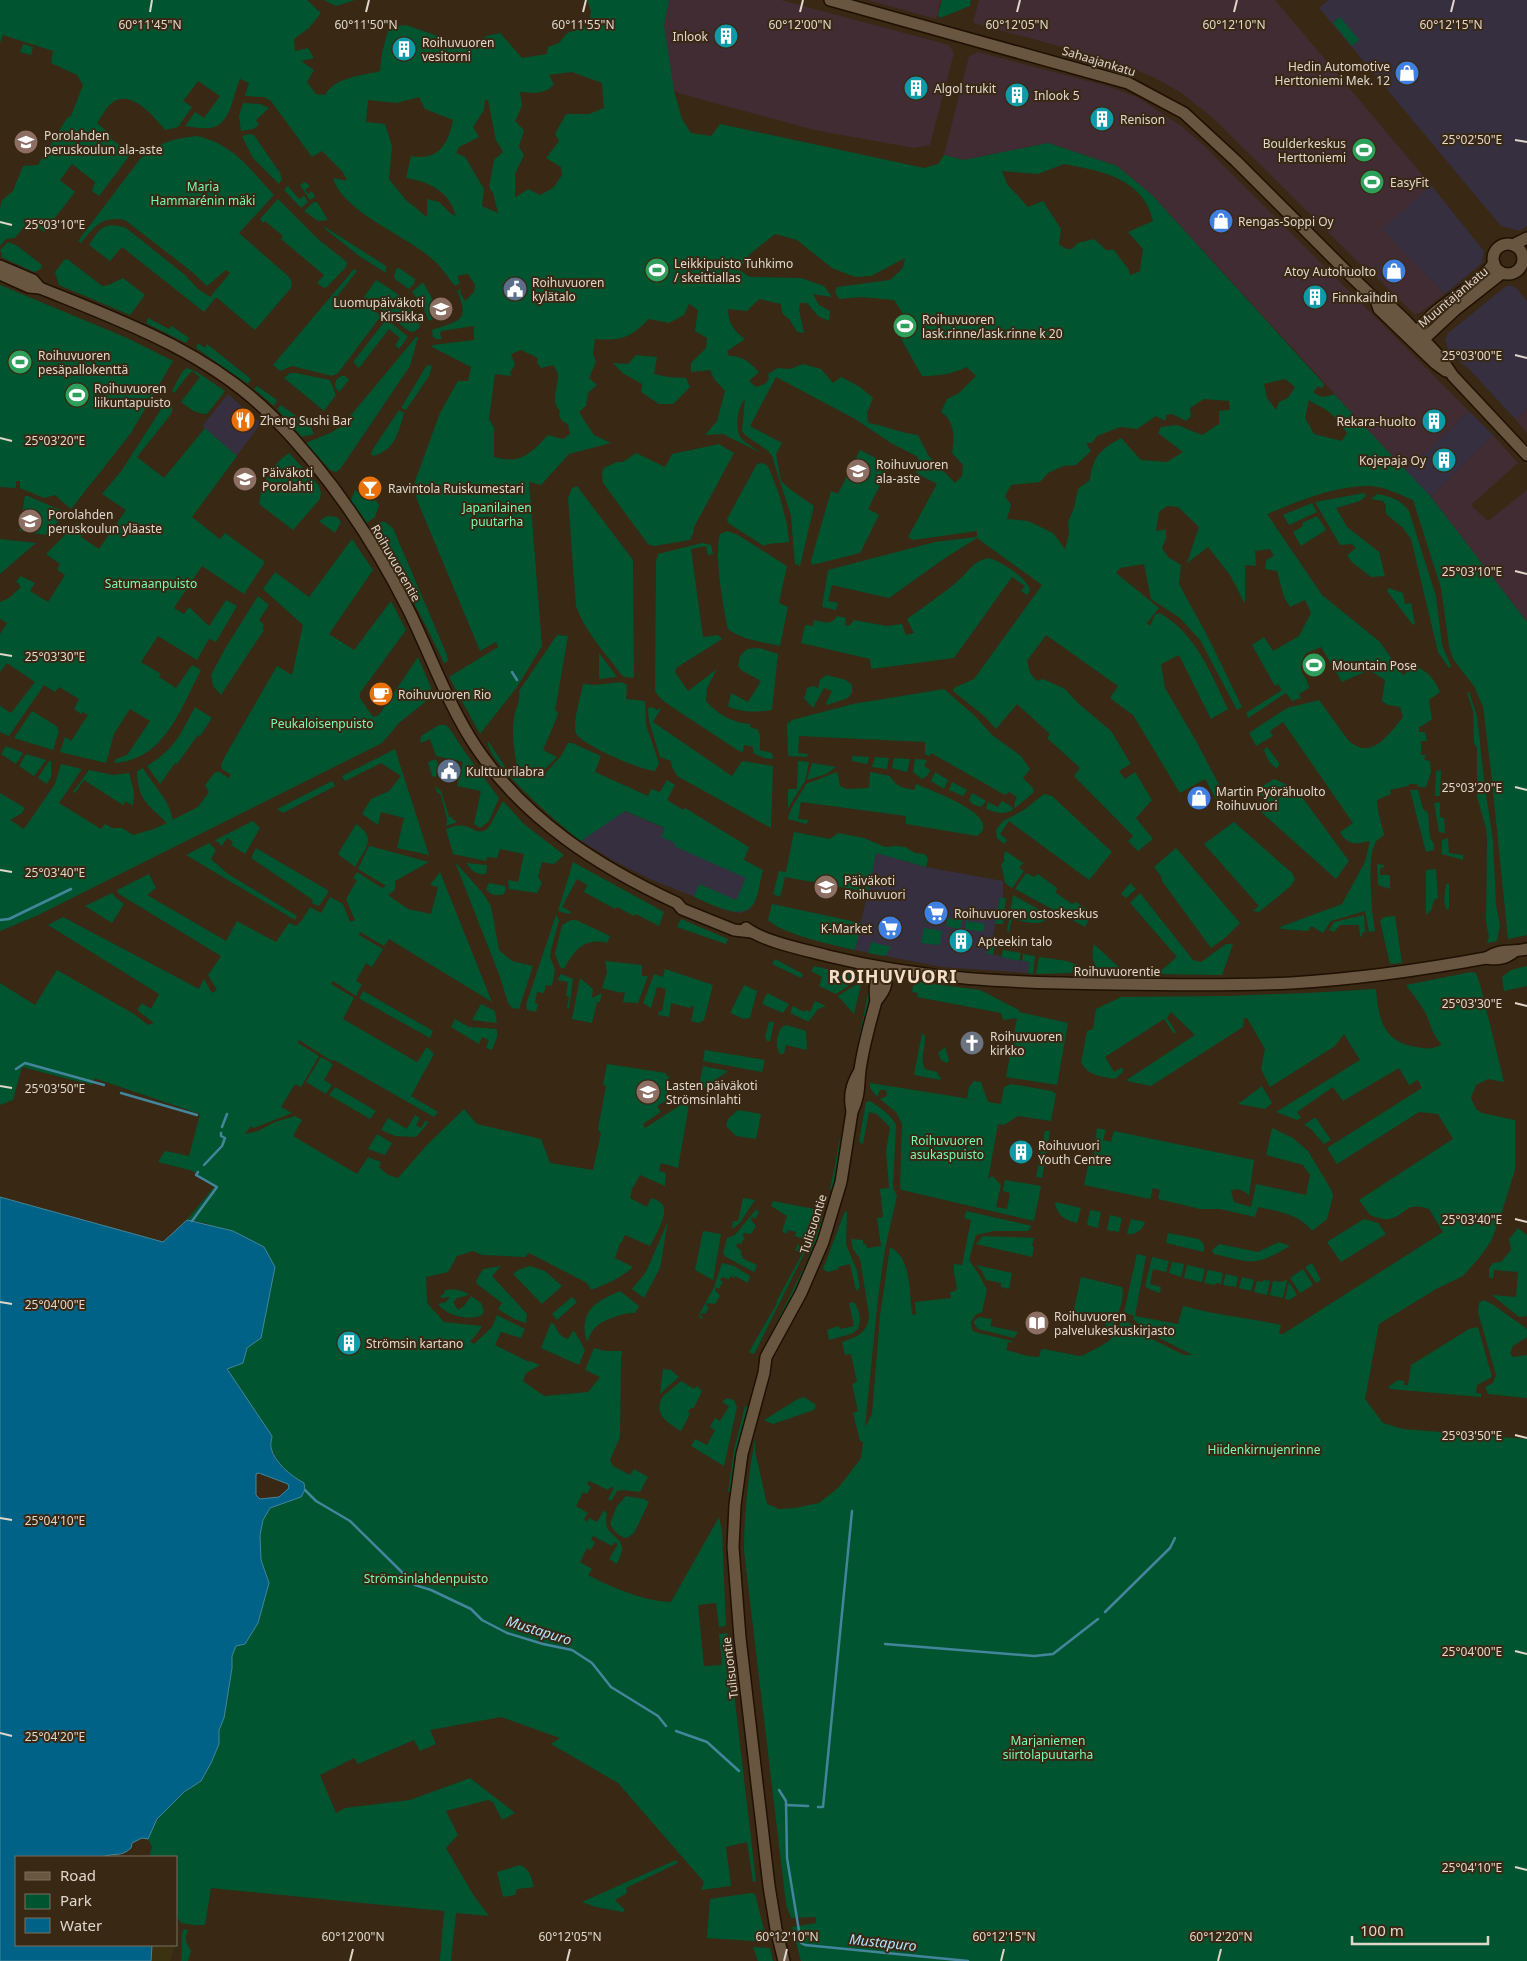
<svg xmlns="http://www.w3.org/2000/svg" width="1527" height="1961" font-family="'Noto Sans',sans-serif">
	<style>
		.commercial { fill: #362f3f }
		.industrial { fill: #402c32 }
		.green { fill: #005530; fill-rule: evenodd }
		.sand { fill: #3b3212 }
		.water { fill: #006287; stroke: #43859b; fill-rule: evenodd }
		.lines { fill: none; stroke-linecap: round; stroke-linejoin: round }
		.stream { stroke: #43859b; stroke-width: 2.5 }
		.secondary-casing { stroke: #1f1000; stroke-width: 14 }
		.secondary { stroke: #685641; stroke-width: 11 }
		.ticks { fill: none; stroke: #e0d6ca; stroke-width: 2 }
		.labels { text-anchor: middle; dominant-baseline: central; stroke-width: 4; stroke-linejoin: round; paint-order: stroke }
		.poi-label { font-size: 12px; fill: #e0d6ca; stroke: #382814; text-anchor: start }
		.street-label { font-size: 12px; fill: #e0d6ca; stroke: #382814 }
		.park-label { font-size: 12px; fill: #7cf9b1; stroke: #382814 }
		.water-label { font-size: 14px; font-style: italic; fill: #b3e1fc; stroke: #382814 }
		.district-label { font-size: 18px; font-weight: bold; letter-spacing: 1px; fill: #f4dec6; stroke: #382814 }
		.ticks-label { font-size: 12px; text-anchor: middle; fill: #e0d6ca; stroke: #382814; stroke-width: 4; stroke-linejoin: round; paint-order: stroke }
	</style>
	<rect width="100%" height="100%" fill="#382814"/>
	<g class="commercial">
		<path d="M 1328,0 L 1527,0 L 1527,226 L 1520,231 L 1501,226 L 1319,8 Z"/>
		<path d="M 1431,185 L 1484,251 L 1482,263 L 1445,294 L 1381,229 Z"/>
		<path d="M 1510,285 L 1516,288 L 1527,301 L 1527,409 L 1515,419 L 1468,368 L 1463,365 L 1447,347 L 1445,340 L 1448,333 L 1505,287 Z"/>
		<path d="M 228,394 L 261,423 L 237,456 L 202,426 Z"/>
		<path d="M 1469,411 L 1493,435 L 1431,497 L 1405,471 Z"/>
		<path d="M 624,811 L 763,870 L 754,903 L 750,909 L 741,913 L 733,912 L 652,880 L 616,862 L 581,841 Z"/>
		<path d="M 876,853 L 926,867 L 1003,881 L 1003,908 L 996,919 L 990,954 L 1029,962 L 1028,973 L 942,967 L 855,950 Z"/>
	</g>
	<g class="industrial">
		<path d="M 667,0 L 781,0 L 949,45 L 954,53 L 930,145 L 914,148 L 814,130 L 678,93 L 661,82 L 660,28 Z"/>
		<path d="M 867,0 L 941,0 L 936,19 Z"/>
		<path d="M 979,0 L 1275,0 L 1431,185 L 1382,229 L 1445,294 L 1420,313 L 1414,314 L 1380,281 L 1360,264 L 1213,118 L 1180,92 L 1153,77 L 1114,61 L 973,23 Z"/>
		<path d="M 978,52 L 1107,86 L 1137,97 L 1180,125 L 1199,141 L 1469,411 L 1405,471 L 1152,195 L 1117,166 L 1048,143 L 964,160 L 944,155 L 969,56 Z"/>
		<path d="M 1527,409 L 1527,433 L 1515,419 Z"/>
		<path d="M 1493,435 L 1518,463 L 1471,505 L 1488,521 L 1527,490 L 1527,622 L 1431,497 Z"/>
	</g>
	<g class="green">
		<path d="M 0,0 L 307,0 L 321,13 L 309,28 L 294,39 L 295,51 L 308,48 L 314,58 L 301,61 L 314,70 L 307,82 L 316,94 L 325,95 C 335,77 361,76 380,71 L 382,53 L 389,27 L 406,25 L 469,47 L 487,36 L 500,33 L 522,58 L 547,54 L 548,47 L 559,43 L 567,33 L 589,26 L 591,11 L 587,0 L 669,0 L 664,25 L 674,91 L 682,119 L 691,133 L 711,136 L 720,124 L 924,168 L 938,164 L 944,155 L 964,160 L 1048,143 L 1117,166 L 1152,195 L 1324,384 L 1322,388 L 1318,386 L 1313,392 C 1321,398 1326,398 1334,394 L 1431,497 L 1527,622 L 1527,935 L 1508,939 L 1491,772 L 1483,707 L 1474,686 L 1453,659 L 1449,646 L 1441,588 L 1413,500 C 1400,495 1384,486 1369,486 C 1333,486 1299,501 1267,514 L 1322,595 L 1380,642 L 1403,675 L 1415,666 C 1428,671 1435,680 1440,692 L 1429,700 L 1432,719 L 1422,726 L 1419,727 L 1419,732 L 1425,732 L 1427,741 L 1421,741 L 1421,755 L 1426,755 L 1424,760 L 1430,761 L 1431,772 L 1426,787 L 1418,787 L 1417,784 L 1410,784 L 1408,786 L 1390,790 L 1391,794 L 1377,800 L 1378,811 L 1384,835 C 1380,838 1375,841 1374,846 C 1367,861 1372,914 1375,931 L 1369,932 L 1365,911 L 1331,921 L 1323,933 L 1311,926 L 1308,931 L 1282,929 L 1280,927 L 1342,904 L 1365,862 L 1370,841 C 1358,844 1347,846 1340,832 L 1353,823 L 1283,722 L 1270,731 L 1273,736 L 1256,746 L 1249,733 L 1287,708 L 1319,700 L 1348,740 C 1371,762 1389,734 1403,717 L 1400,707 L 1388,705 L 1382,701 L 1385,680 L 1369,670 L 1342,682 L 1321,647 L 1306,653 C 1294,675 1306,670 1309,688 L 1299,694 L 1301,698 L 1292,701 L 1286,693 L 1248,718 L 1246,713 L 1282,690 L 1278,684 L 1275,686 L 1252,645 L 1264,637 L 1273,651 L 1299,636 L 1311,613 L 1305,600 L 1290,607 L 1284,597 L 1277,571 L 1265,569 L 1266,560 L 1274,556 L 1270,549 L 1255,551 L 1256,566 L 1245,565 L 1245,604 L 1230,575 L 1208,547 L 1187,563 L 1199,527 L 1178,507 L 1167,506 L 1159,512 L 1156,531 L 1166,529 L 1166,538 L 1162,548 L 1168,557 L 1181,565 L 1179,584 L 1209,639 L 1242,707 L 1237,710 L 1200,640 L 1180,618 L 1151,599 L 1144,564 L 1120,568 L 1116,573 L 1159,608 L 1147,623 L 1150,626 L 1155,615 L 1160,613 C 1197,635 1210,672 1228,709 L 1211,719 L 1179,655 L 1161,664 L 1165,688 L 1195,739 L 1224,794 L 1216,799 L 1205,779 L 1180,793 L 1133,715 L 1110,698 L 1118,686 L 1046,635 L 1027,661 L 1030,673 L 1037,681 L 1043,679 L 1065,689 L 1079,704 L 1111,731 L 1131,764 L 1119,771 L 1125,779 L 1135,772 L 1152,800 L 1136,818 L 1153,839 L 1138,851 L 1128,841 L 1133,836 L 1074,776 L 1080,768 L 1047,738 L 1050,734 L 1017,704 L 996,729 L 984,716 L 953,691 L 954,688 L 974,679 L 1042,585 L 977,538 L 945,558 L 889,598 L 832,585 L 828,601 L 838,603 L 836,610 L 822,607 L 828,570 L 935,542 L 977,537 L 977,531 L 913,540 L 908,537 L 937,484 L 916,473 L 918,457 L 891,443 L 855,419 L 776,377 L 750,426 L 782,443 L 776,454 L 781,481 L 791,490 L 814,506 L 800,566 L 795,564 L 791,516 L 772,456 C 765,445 750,442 742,431 L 745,399 C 738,406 734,428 741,438 C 746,444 755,448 761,453 L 723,434 L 705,435 L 717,421 L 725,391 L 715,380 L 710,370 L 691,372 L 691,363 L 706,348 L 707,338 L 695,331 L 698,310 L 689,304 L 684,315 L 669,323 L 649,319 C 630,338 621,341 595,339 L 593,354 L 596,362 L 589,378 L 597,385 L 588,393 L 586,406 L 579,412 L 594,435 L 611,443 L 569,454 L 541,485 L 529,482 L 542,646 L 517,687 L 480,734 L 449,677 L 498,647 L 496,642 L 480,651 L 417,500 L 415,490 L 415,481 L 440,413 L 458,381 L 468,381 L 471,367 L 432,347 L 433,345 L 474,340 L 474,326 L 441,331 L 440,334 L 442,339 L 436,339 L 433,337 L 432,330 C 458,321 471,321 457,291 L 461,289 L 460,293 L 465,301 L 474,292 L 475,285 L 468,274 L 457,276 L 460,283 L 455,286 C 447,276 440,265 430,257 C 404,235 342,211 333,178 L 347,181 L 343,172 L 322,151 L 312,157 L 271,101 L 264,97 L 245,96 L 249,83 L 240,79 C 233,94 231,126 210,128 C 202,129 193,127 185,126 L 195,112 L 204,118 L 220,96 L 198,81 L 183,101 L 192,107 L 178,127 L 165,130 C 156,119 135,93 117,100 C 108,103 102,116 97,123 L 111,135 L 111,139 L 130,152 L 130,155 L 99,196 L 92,191 L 95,182 L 72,164 L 60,180 L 75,192 L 44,232 L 29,220 L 15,238 L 6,239 L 0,246 L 0,208 L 2,200 L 13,191 L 23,166 L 38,165 L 67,118 L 71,116 L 83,85 L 77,75 L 51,63 L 53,51 L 3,35 L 0,43 ZM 572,72 L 602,83 L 604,108 L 589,114 L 566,114 L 555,134 L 559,141 L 546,158 L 561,167 L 562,175 L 553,188 L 540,195 L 528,189 L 515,198 L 515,174 L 524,155 L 519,147 L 524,130 L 515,121 L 522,106 L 520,92 C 533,93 545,95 554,84 L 549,75 ZM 419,97 L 425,109 L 453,120 C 448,145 438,161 411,156 L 406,178 C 430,182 449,191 456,216 L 450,213 L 439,202 L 427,199 L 427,217 L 406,200 L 389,179 L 392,146 L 385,124 L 366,122 L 368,100 L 397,103 ZM 485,100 L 488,100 L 496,140 L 503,152 L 494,160 L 489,187 L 493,193 L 498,213 L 482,206 L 484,189 L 465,157 L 456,153 L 459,147 L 479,137 L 473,127 L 484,110 ZM 1064,164 C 1102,171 1143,178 1153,221 L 1128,232 L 1143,249 L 1140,271 L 1131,275 L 1129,273 L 1129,270 L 1114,250 L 1106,250 L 1094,239 L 1078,243 L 1072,249 L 1066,249 L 1059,244 L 1061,229 L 1043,201 L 1028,207 L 1007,184 L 1002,171 L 1038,174 ZM 775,234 L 797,240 L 832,268 L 855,277 L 871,276 L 905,258 L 903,268 L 890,280 L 837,287 L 835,292 L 839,299 L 861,297 L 894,300 L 902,312 L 896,330 L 922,376 C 938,376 953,374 967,367 L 976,376 L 959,393 L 947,399 L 941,412 C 955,421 955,438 952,453 L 963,465 L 962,476 L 955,483 L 928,455 L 918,435 C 900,433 886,426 868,423 L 867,413 L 873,398 L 860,387 L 841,377 L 833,383 L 821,369 L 803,364 L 790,369 L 778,368 L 768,374 L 769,379 L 765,384 L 756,387 L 749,381 L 759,372 C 751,363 741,355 729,356 L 727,351 L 745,339 C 734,331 728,323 728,309 L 747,311 L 759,299 L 781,304 L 782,313 L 790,320 L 797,332 L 804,333 L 799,310 L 800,303 L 807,303 L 818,316 L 829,321 L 830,311 L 819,305 L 813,294 L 832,297 L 824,286 L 801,278 L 750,277 L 739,270 L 750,254 ZM 521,350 L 538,358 L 537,363 L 541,368 L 553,365 C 555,368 558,372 558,376 C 558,389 550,400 560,411 L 559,415 L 562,421 L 568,424 L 570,434 L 563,439 L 548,435 C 531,453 521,465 494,457 L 494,428 L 489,419 L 495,374 L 512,376 L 510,373 L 515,365 L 511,354 ZM 1285,379 L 1295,387 L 1288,398 L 1279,402 L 1276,410 L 1267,398 L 1264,384 ZM 1204,399 L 1229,401 L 1230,410 L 1219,411 L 1219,424 L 1202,435 L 1177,425 L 1161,427 L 1158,433 L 1183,452 L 1167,462 L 1141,460 L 1121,438 C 1100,450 1093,456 1090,480 L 1078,489 L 1074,508 L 1068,522 L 1069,534 L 1065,549 L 1053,533 L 1028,521 L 1007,519 L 1011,505 L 1005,496 L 1011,485 L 1040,482 L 1048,473 L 1063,466 L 1076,465 L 1091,451 L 1086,443 L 1092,443 L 1097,436 L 1120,427 L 1137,429 L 1156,416 L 1166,421 L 1166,415 L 1172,414 L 1186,421 L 1191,416 L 1190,408 ZM 1309,400 C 1314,404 1318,405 1323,408 C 1333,413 1340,424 1347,433 L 1342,441 L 1314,434 L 1305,418 Z"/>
		<path d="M 324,0 L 355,0 L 336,6 Z"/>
		<path d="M 942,0 L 971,0 L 970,6 L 940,18 L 938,15 Z"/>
		<path d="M 1340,17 L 1359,40 L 1352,46 L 1333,23 Z"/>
		<path d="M 23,44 L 33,47 L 31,55 L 20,52 Z"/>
		<path d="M 243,103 L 260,104 L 269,108 L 256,120 L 259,125 L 253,129 L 241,131 L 239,116 Z"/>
		<path d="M 249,134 L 254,135 L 280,173 L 282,179 L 279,184 L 253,158 L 242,136 Z"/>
		<path d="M 197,136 C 233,144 250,169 274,195 L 239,233 L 289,277 L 292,282 L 291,288 L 255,330 L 216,297 L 204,312 L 122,247 L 110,261 L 89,245 C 100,227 105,221 126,228 L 185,275 L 198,289 L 210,297 L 230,273 L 226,270 L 207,286 L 191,271 L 125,220 C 102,216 95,226 81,243 L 78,241 L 140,159 C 160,142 172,139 197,136 Z"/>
		<path d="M 305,182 L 310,186 L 305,190 L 308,194 L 312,191 L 315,197 L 310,200 L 300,185 Z"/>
		<path d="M 288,186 L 299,199 L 304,196 L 308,202 L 301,208 L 284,190 Z"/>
		<path d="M 278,199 L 318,239 L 347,262 L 346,267 L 327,287 L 324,288 L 317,283 L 324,275 L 281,239 L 283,236 L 265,221 L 263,223 L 260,219 Z"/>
		<path d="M 314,202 L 317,202 L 328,220 L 318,221 L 304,211 Z"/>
		<path d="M 325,227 L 386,266 L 386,273 L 359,256 L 324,228 Z"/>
		<path d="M 8,242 L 16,245 L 42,265 L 41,269 L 34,272 L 1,257 L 2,255 L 0,250 Z"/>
		<path d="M 67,259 L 102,286 L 109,285 L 123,278 L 145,295 L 130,315 L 59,285 L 55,272 L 64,260 Z"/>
		<path d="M 399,268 L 415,279 L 414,284 L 409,289 L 396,280 L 394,276 L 396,269 Z"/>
		<path d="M 354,269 L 357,271 L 336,298 L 353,310 L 361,300 L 381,316 L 338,373 L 332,376 L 292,366 L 280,371 L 273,365 Z"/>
		<path d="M 376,280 C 396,292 414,304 420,327 L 414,332 L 409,331 L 364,297 Z"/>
		<path d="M 423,282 L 440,313 L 437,317 L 429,321 L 422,305 L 412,292 Z"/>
		<path d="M 0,285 L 127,338 L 173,361 L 131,433 L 71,509 L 55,495 L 44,498 L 20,488 L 20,481 L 16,481 L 16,488 L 0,487 Z"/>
		<path d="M 148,318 L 169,329 L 172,326 L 189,338 L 186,343 L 146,323 Z"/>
		<path d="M 385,321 L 390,322 L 407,336 L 407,338 L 399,349 L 395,345 L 400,338 L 389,329 L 359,368 L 353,362 Z"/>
		<path d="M 416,337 L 418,337 L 410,366 L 341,468 L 336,472 L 330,470 L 306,443 L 330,433 L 342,426 Z"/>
		<path d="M 198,343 L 205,348 L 207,344 L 251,379 L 248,384 L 196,348 Z"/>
		<path d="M 636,355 L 657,357 L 654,374 L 668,377 L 686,378 L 690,387 L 673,404 L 659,404 L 641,392 L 642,384 L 624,374 L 613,363 L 628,364 Z"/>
		<path d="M 427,365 L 432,366 L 429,376 L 406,410 L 401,408 Z"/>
		<path d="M 187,368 L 197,372 L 225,391 L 207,414 C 196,414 190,409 181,402 L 200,377 L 192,371 L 189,374 L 174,393 L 172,391 L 182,372 Z"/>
		<path d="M 290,373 L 296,373 L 330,380 L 336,395 L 324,411 L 284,378 Z"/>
		<path d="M 341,376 L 345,376 L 349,380 L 339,392 L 335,387 L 336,380 Z"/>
		<path d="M 257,386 L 277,400 L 274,406 L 254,389 Z"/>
		<path d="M 165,403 L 172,406 L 172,413 L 137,457 L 164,478 L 205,428 L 237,456 L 192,517 L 220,539 L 225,533 L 265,562 L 244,594 L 202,566 L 174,608 L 184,614 L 189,607 L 209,626 L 226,600 L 237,606 L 216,642 L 209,639 L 197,660 L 158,636 L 141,662 L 161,674 L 159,677 L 176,688 L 192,665 L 201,670 C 180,709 165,760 114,763 L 116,759 L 127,755 L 150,721 L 130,709 L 114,734 L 106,763 L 60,752 L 65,737 L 71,741 L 88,715 L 83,712 L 81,714 L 74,709 L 79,699 L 59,687 L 55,692 L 44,685 L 9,736 L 0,732 L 0,706 L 11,713 L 35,682 L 7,663 L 0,672 L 0,634 L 7,623 L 0,619 L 0,602 L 9,598 L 21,587 L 16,581 L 21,576 L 35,583 L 30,591 L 48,602 L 65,575 L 57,570 L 60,564 L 46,554 L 77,523 L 86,529 L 81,537 L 99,549 L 126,510 L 102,494 L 122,470 Z"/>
		<path d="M 281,405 L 311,427 L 314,434 L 302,437 L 277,409 Z"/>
		<path d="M 399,410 L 404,413 C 398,434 395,450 373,456 L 371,454 L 373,449 Z"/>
		<path d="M 719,444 L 734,453 L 693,529 L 694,531 L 690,540 L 654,546 L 648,544 L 603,483 L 602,473 L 604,468 L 617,462 L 623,462 L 636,453 L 665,467 L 672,454 Z"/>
		<path d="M 860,450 L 890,465 L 868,509 L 879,515 L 860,553 L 812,565 L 811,561 L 831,491 L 838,494 Z"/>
		<path d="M 289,453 L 319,486 L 321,493 L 320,499 L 293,530 L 259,504 C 261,484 271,465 289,453 Z"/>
		<path d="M 762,463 L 768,466 L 779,494 L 787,524 L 789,542 L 768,544 L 764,546 L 728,523 L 727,519 L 757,464 Z"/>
		<path d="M 577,486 L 633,560 L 634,678 L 624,677 L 620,673 C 604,651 585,632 576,606 L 568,498 L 572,488 Z"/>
		<path d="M 355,490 L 372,501 L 376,500 L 379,505 L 375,517 L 367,523 L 351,500 Z"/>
		<path d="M 1364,493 L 1366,496 L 1360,501 L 1336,508 L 1347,527 L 1379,552 L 1385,576 L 1371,577 L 1352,562 L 1347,555 L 1356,548 L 1352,544 L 1340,545 L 1315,502 Z"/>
		<path d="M 1377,494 C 1391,496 1401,500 1409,511 L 1436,596 L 1442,645 L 1451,666 L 1449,668 L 1438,652 L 1411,539 L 1402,527 L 1386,514 L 1386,505 L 1383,501 L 1371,499 Z"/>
		<path d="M 25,496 L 28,496 L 67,513 L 45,535 L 19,531 Z"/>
		<path d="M 1312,503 L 1317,512 L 1289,525 L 1283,515 Z"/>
		<path d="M 327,516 L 337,517 L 341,522 L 335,533 L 319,521 Z"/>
		<path d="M 1315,517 L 1318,517 L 1326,530 L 1301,546 L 1293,532 L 1303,526 L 1302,523 Z"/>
		<path d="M 379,522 L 385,522 L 393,528 L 447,655 L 448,661 L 444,663 C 422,617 399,571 370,528 Z"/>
		<path d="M 727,531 L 738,535 L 787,566 L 779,603 L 788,607 L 780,646 C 763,642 742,640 728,629 C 723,607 714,555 720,534 Z"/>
		<path d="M 0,539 L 36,543 L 0,574 Z"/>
		<path d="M 352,539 L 373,570 L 329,634 L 354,650 L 391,601 L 406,630 L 360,693 L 360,698 L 373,717 L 379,715 L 418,657 L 431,688 L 430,698 L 399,723 L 382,743 L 36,916 L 0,931 L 0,793 L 25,808 L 22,813 L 10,820 L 24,829 L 55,784 L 61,764 L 82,769 L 59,803 L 101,829 L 105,824 L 112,828 L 122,828 L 133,835 L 154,829 L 167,823 C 147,803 138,801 137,771 L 143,768 C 150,781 174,806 172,820 L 198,807 L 209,792 L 205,785 L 215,772 L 219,772 L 229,778 L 231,775 L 222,769 L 221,765 L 224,758 L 277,666 L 292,675 L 303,625 L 263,589 L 275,572 L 309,597 Z"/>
		<path d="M 702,543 L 711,545 L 713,554 L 708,555 L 706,546 L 691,549 L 703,637 L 718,635 L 722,639 L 676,668 L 675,672 L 688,691 L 717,669 L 707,688 L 706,701 C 717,714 733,723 750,724 L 750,727 L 758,730 L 760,735 L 760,750 L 772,753 L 773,759 L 764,758 L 753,753 L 753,747 L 744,745 L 743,752 L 739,751 L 669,705 L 660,698 L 655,691 L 656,562 L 658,554 Z"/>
		<path d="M 989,558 C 1001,561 1028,579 1030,590 L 1027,595 L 1021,591 L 1025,586 L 1012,577 L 954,658 L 871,669 L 870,659 L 801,643 L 805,625 L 813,626 L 814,620 C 824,622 831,626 837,616 L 846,618 L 845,625 L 849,626 L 854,620 L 887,626 L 902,624 L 906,635 L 914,633 L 907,619 C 922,608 938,597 952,586 C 966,576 971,561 989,558 Z"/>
		<path d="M 1389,588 L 1403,593 L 1405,604 L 1411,603 L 1415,624 L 1413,625 L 1387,591 Z"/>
		<path d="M 258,596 L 269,605 L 259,620 L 264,625 L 262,629 L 264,630 L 221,695 L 213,686 L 211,675 L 226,647 Z"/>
		<path d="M 557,635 L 568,636 L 555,711 L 558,712 L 557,717 L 543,750 L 557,757 L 538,776 L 542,777 L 561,756 L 568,743 L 572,743 L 601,756 L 595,772 L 648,796 L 651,789 L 660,792 L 667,780 L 675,785 L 667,800 L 683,810 L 685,808 L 749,847 L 744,860 L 763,870 C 760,880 759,894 754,903 C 743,923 709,903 694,897 L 699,884 L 736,900 L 746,878 L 674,846 L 675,843 L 661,837 L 665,828 L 625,811 L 581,841 C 564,829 484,760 488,741 L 508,771 L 517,768 C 515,753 511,733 514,718 C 515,708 521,702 519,691 Z"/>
		<path d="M 759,648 L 778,654 L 772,710 C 758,712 740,713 728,706 L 731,693 L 748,702 L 761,681 L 741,670 L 738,666 L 740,656 L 747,649 Z"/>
		<path d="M 599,653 L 617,677 L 599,679 Z"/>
		<path d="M 826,675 L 846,680 L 852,685 L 852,693 L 848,698 L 827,705 L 826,703 L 832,691 L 824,688 L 813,708 L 803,697 L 805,697 L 807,688 L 813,686 L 818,688 L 820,680 Z"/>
		<path d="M 621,682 L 627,685 L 626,699 L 645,701 L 646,725 L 659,763 L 655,771 C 643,771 579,744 576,733 C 572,723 581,696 583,684 L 595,685 Z"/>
		<path d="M 944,689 L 976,717 L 992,735 L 1021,756 L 1030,769 L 1023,778 L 1033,788 L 1034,792 L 1015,808 L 1014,805 L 1017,797 L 1009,792 L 1005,795 L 931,753 L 929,756 L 925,754 L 925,742 L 799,736 L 798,753 L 808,754 L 807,757 L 788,756 L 787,724 L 792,720 L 853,704 Z"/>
		<path d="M 1469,692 L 1477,716 L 1485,788 L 1493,840 L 1496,905 L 1500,925 L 1497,941 L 1487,943 L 1489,937 L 1486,922 L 1487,840 L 1486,828 L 1477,797 L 1477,747 L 1474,744 L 1473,711 L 1467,693 Z"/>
		<path d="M 195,707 L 212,718 L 200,736 L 198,735 L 177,764 L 175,763 L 160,784 L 147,766 C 175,749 180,735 195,707 Z"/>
		<path d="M 652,707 L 657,710 L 662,707 L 653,722 L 732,776 L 742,761 L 773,766 L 771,828 L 677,776 L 672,767 L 671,761 L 660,757 L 649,721 L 648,708 Z"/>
		<path d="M 32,711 L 58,727 L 57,729 L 59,731 L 53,750 L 14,738 Z"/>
		<path d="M 439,725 L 446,725 L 449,728 L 465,752 L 499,798 L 489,821 L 480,828 L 474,824 L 481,791 L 457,786 L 463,762 L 436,756 L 430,739 L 420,743 L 421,736 Z"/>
		<path d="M 6,746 L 23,753 L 16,764 L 1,754 Z"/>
		<path d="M 1267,747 L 1279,763 L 1279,765 L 1277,768 C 1270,766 1266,756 1264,750 Z"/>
		<path d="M 395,749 L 429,855 L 397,848 L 404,818 L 381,812 L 378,825 L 362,814 L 371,799 L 389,791 L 401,776 L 381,763 L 345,781 L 342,776 Z"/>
		<path d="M 26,754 L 46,760 L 34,776 L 19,766 Z"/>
		<path d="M 852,756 L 869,757 L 867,764 L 852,761 Z"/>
		<path d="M 875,757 L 889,758 L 887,769 L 872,767 Z"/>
		<path d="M 894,758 L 910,759 L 907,772 L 892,768 Z"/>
		<path d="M 436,759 L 438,764 L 436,777 L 432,776 L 428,762 Z"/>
		<path d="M 915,759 L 927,760 L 924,766 L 930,770 L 928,775 L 922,779 L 913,772 Z"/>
		<path d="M 49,761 L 51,761 L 51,777 L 47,784 L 38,778 Z"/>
		<path d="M 798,761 L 809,762 L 805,781 L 788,808 L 788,789 L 797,789 Z"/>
		<path d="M 812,763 L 836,767 L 826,774 L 807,780 Z"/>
		<path d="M 89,770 L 113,775 L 129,773 L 134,792 L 133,806 L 126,801 L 123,805 L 84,780 L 75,793 L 73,792 Z"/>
		<path d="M 1441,770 L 1440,796 L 1435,796 L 1436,771 Z"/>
		<path d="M 837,772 L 840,786 L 847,789 L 869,788 L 870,772 L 890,776 C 896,787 902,787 914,790 L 916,784 C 930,790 1006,817 977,836 L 906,824 L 906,816 L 801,802 L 798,819 L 809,820 L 806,824 L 788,819 C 789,809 801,794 806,784 Z"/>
		<path d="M 935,772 L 948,780 L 944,789 L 931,781 Z"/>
		<path d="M 1274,779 L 1290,786 L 1299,793 L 1349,861 L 1336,879 L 1260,811 L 1265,805 L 1273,805 L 1273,803 L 1265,802 L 1258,789 Z"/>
		<path d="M 332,781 L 335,786 L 283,813 L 277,809 Z"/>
		<path d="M 952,782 L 967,790 L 963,796 L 949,790 Z"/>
		<path d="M 435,786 L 441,791 L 449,816 L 457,822 L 446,826 L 447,820 L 441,795 L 437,792 Z"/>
		<path d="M 1410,790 L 1418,790 L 1423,809 L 1428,813 L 1430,838 L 1434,844 L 1434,850 L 1426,852 Z"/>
		<path d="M 972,793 L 986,801 L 981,807 L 972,804 L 969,800 Z"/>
		<path d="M 1044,794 L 1052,796 L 1112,852 L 1089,880 L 1009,821 L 1000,834 L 1007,840 L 1004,844 L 997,838 L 996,830 L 1003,821 L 1024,810 Z"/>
		<path d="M 503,801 L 524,824 L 564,855 L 554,864 L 542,862 L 538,877 L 542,883 L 537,893 L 509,889 L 508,880 L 518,882 L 524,854 L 500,849 L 497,858 L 487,857 L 486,861 L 453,854 L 446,829 C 470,819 470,834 484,831 L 489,827 Z"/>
		<path d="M 1002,801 L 1012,807 L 1013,810 C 1004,815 995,813 986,809 L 988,802 L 998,807 Z"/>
		<path d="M 1440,802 L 1440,817 L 1444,818 L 1445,833 L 1439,832 L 1434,803 Z"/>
		<path d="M 253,821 L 260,828 L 245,854 L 231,845 L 233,842 L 227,838 L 222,846 L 215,840 Z"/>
		<path d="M 1234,822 L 1292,873 L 1295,879 L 1291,886 L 1259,912 L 1253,911 L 1259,906 L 1204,844 Z"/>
		<path d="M 356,824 C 378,839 365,848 355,867 L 338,854 Z"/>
		<path d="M 794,832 L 830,839 L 838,833 L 864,838 L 885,847 L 896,846 L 905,847 L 915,853 L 925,854 L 928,859 L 926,867 L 876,853 L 868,892 L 785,877 L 780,897 L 773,894 L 779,871 L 786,872 Z"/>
		<path d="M 1448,838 L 1449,853 L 1463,855 L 1463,860 L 1442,854 L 1442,840 Z"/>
		<path d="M 209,843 L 216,850 L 211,859 L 228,874 L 297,916 L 295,920 L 186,855 Z"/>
		<path d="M 370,846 L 429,862 L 395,881 L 395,890 L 388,895 L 408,909 L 431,914 L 438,887 L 430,885 L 440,872 L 492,1002 L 389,939 L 384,946 L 360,932 L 359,935 L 383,949 L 372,967 L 366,963 L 356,981 L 362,984 L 356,996 L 333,981 L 331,984 L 354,998 L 343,1019 L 417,1062 L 427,1047 L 434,1054 L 411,1096 L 438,1112 L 434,1117 L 334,1060 L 332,1061 L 299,1040 L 298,1043 L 319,1056 L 301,1087 L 295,1084 L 281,1107 L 292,1113 L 254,1128 L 251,1126 L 245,1134 L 258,1131 L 275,1122 L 295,1116 L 302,1120 L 293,1136 L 357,1174 L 368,1157 L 381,1162 L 379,1167 L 388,1175 L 398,1178 L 427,1145 L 464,1109 L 477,1124 L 541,1139 L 550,1163 L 593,1170 L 601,1133 L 598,1129 L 606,1086 L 603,1085 L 607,1064 L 666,1073 L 666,1076 L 669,1076 L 667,1100 L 657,1106 L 661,1112 L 643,1124 L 645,1128 L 690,1099 L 678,1168 L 661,1163 L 659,1171 L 666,1173 L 665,1186 L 640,1175 L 632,1189 L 630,1198 L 647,1207 L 651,1198 C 655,1199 659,1201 662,1204 C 670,1212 654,1238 650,1246 L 625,1235 L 621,1243 L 620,1243 L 615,1258 L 633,1267 C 621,1278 606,1284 591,1290 L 587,1283 L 529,1253 L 525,1257 L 482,1255 L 473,1251 L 457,1256 L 448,1272 L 426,1277 L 427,1303 L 444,1322 L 482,1326 L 476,1335 L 470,1341 L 474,1344 L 492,1327 L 497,1315 L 525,1329 L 521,1338 L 501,1332 L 495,1345 L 529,1362 L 530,1361 L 540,1365 L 526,1373 L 523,1381 L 544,1396 L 588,1392 L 600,1377 L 585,1370 L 594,1348 L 606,1351 L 622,1351 L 621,1358 L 620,1437 L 610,1460 L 613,1466 L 630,1475 L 634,1469 L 648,1477 L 640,1492 L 622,1490 L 617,1491 L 611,1501 L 608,1499 L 614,1488 L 610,1487 L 608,1490 L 589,1481 L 587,1484 L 591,1487 L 587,1494 L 583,1492 L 576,1506 L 588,1513 L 584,1519 L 587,1522 L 589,1518 L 597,1522 L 604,1510 L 607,1514 C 601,1535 621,1534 622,1548 C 622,1553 619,1559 617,1564 L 609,1559 L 618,1544 L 614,1542 L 612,1546 L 593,1536 L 591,1540 L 595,1542 L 591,1550 L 587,1548 L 580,1562 L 592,1569 L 588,1575 C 610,1587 647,1602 671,1602 L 719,1517 L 722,1531 L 726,1626 L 719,1627 L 716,1603 L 698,1605 L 704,1666 L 722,1665 L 719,1634 L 727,1633 L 756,1881 L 753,1882 L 747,1842 L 726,1847 L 731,1886 L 701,1890 L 704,1882 L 618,1783 L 551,1744 L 560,1738 L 501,1717 L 430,1730 L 436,1744 L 420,1751 L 414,1740 L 358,1764 L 354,1758 L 320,1775 L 336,1813 L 345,1808 L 410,1800 L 470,1778 L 515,1813 L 502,1820 L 493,1802 L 488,1800 L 446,1811 L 458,1835 L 446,1848 L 474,1896 L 489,1916 L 456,1913 L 451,1961 L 440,1961 L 444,1911 L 211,1888 L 205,1925 L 193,1925 L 181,1923 L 176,1916 L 176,1857 L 149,1857 L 152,1847 L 148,1839 C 156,1814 179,1795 201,1781 L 192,1772 L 263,1520 L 270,1508 L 284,1503 L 305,1490 L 304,1483 L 295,1478 L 280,1465 L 270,1446 L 261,1437 L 227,1368 L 209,1224 L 187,1220 L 214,1187 L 193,1171 L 158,1162 L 165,1151 L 189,1156 L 200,1114 L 94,1078 L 92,1085 L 22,1067 L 13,1100 L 0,1105 L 0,983 L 35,1005 L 57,970 L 134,1014 L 148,1025 L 154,1023 L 137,1010 L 142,1003 L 151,1009 L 159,994 L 48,925 L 63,917 L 199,989 L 204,979 L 212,993 L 217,990 L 208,975 L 221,956 L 119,894 L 117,890 L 149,874 L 156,888 L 147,895 L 226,941 L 237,921 L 276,942 L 289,923 L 296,926 L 302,920 L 310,907 L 321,913 L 330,897 L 343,904 L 350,922 L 355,920 L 346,899 L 357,880 L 353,878 L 357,872 L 382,888 L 386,886 L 358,869 L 368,848 Z"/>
		<path d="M 256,848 L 329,891 L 319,906 L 312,903 L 313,900 L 251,858 Z"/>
		<path d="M 1176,848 L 1240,923 L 1226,937 L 1211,948 L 1162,881 L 1161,876 L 1154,867 Z"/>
		<path d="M 1006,851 L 1023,863 L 1019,868 L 1024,871 L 1012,888 L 1005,883 L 1001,864 L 1004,862 L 1004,854 Z"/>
		<path d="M 455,862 L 482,892 L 491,906 L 499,950 L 512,961 L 533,966 L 519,1009 L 512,1008 L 508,1003 L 500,977 Z"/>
		<path d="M 573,862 L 664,912 L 659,926 L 636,914 L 634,916 L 617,907 L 615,909 L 584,892 L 587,885 L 577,879 L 562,907 L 571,912 L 569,914 L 558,911 Z"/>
		<path d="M 466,863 L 487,865 L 486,874 C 476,875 472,871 466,863 Z"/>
		<path d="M 1377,864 L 1384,865 L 1384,867 L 1380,869 L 1380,875 L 1390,875 L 1390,889 L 1378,885 Z"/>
		<path d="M 1436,869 L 1438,898 L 1434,900 L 1431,911 L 1429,911 L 1428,914 L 1426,914 L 1426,870 Z"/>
		<path d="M 1026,873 L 1034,877 L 1038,874 L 1057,888 L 1056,893 L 1072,904 L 1076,902 L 1092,913 L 1085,927 L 1015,889 Z"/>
		<path d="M 489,883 L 505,886 L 506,889 L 504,894 C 496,896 492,896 486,889 Z"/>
		<path d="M 1130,883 L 1136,889 L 1126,898 L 1121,894 Z"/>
		<path d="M 1446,884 L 1449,884 L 1449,909 L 1446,909 L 1444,900 Z"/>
		<path d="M 112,893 L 116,898 L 124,904 L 112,923 L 85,906 Z"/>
		<path d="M 1140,893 L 1193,960 L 1201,962 L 1226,944 L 1233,944 L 1222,975 L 1157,974 L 1177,957 L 1130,903 Z"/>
		<path d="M 1013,895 L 1049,915 C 1043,929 1024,921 1012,919 L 1009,932 L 1007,932 Z"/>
		<path d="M 1000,898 L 1006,898 L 1003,924 L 995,924 Z"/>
		<path d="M 772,904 L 861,923 L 855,950 C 833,945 784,935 768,920 Z"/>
		<path d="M 927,914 L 944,917 L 942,925 L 925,922 Z"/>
		<path d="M 556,915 L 559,920 L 551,950 L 550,957 L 555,970 L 552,986 L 546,985 L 544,993 L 537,992 L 535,1003 L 538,1004 L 536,1012 L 527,1010 L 526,1005 Z"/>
		<path d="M 1364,915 L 1365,932 L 1362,933 L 1362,937 L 1360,936 L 1359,925 L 1340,925 L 1334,932 L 1329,930 L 1334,922 Z"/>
		<path d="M 1395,916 L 1402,963 L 1390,964 L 1380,921 L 1384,917 Z"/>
		<path d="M 947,918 L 962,920 L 960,929 L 946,926 Z"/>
		<path d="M 681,919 L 728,939 L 726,944 L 677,927 Z"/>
		<path d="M 571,920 L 576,920 L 610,936 L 607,943 C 584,937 574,951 564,969 L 560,967 L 555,954 L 562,925 Z"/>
		<path d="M 966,921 L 985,924 L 983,932 L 965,929 Z"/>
		<path d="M 924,928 L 942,931 L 940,945 L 921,943 Z"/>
		<path d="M 989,939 L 995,941 L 993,955 L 986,953 Z"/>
		<path d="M 871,942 L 891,947 L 885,956 L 868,953 Z"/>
		<path d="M 1094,944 L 1125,973 L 1102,973 C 1092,964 1091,956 1094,944 Z"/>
		<path d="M 1003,950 L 1021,953 L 1019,961 L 1001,957 Z"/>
		<path d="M 1023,954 L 1035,956 L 1033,974 L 1028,973 L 1029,962 L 1022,961 Z"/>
		<path d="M 1039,957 L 1067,961 L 1077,965 L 1071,973 L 1036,974 Z"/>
		<path d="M 775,959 L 803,974 L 801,978 L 772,964 Z"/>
		<path d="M 605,961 L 642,965 L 642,976 L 648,976 L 638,1003 L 623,1002 L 625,992 L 622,992 L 621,993 L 602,988 L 607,972 Z"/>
		<path d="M 814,966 L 858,976 L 859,977 L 856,981 L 836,994 L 819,986 L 822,977 L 811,971 Z"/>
		<path d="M 1527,966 L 1527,986 L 1504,991 L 1502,977 L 1511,970 Z"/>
		<path d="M 665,969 L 713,985 L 704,1020 L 699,1023 L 691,1021 L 694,1007 L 691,1006 L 690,1008 L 671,1003 L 669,1017 L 658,1015 L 659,1011 L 662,1011 L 666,989 L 657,987 L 651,1008 L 643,1003 L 654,974 L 663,977 Z"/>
		<path d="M 1471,972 L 1476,973 L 1480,984 L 1504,1082 L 1488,1079 L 1476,1085 L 1471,1098 L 1476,1109 L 1482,1113 L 1515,1120 L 1515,1170 L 1499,1221 L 1491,1241 L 1480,1257 L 1463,1276 L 1436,1289 L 1379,1324 L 1365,1399 L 1383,1423 L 1403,1429 L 1527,1439 L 1527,1961 L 801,1961 L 792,1927 L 816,1923 L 816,1917 L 791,1918 L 786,1904 L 744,1551 C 744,1513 748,1477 755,1439 L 755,1451 L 767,1504 L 779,1509 L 795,1508 L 819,1503 L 839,1487 L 861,1458 L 863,1442 L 860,1441 L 853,1413 L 858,1411 L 852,1384 L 857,1382 L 851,1354 L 845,1355 L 842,1342 C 858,1337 868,1332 869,1315 L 860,1259 L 853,1249 L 851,1239 L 863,1240 L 863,1244 L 866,1244 L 867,1248 L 881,1246 L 877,1218 L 883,1217 L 880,1189 L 889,1188 L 886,1151 L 890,1127 L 877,1114 L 869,1112 L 863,1144 L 859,1142 L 866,1102 L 870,1101 C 881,1108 890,1114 896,1125 L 893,1188 L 897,1196 L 885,1249 L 878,1298 L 865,1427 L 872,1414 L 880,1316 L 890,1247 C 912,1258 909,1293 912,1314 L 916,1315 L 915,1302 L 951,1298 L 950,1292 L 955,1291 L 957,1289 L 954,1273 L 954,1264 L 962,1265 L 971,1220 L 964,1218 L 966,1211 L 1032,1226 L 1028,1231 L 994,1231 L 976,1235 L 969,1260 L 980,1276 L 987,1290 L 982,1312 L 975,1315 L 971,1322 L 972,1330 L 975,1332 L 1012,1341 L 1012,1343 L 1008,1342 L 1006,1350 L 1028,1356 L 1039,1357 L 1041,1350 L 1044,1349 L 1079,1356 L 1084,1355 C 1105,1343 1116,1342 1122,1317 L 1148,1337 L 1184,1355 L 1193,1355 L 1151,1334 L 1133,1319 L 1134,1316 L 1124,1312 L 1137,1254 L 1146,1256 L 1135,1316 L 1178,1324 L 1183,1306 C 1215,1315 1249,1318 1281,1325 L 1279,1334 L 1283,1334 L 1443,1232 L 1429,1209 C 1404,1201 1409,1214 1389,1219 C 1383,1220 1376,1217 1370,1215 L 1359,1200 L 1453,1139 L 1438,1114 L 1419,1112 L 1337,1164 L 1327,1148 L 1422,1088 L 1418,1080 L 1409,1085 L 1399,1068 L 1343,1101 L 1333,1087 L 1297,1112 L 1301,1118 L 1297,1120 L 1276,1112 L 1360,1060 L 1344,1034 L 1335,1046 L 1270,1087 L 1261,1069 L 1265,1049 L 1247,1018 L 1244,1018 L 1243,1027 L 1151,1086 L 1127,1081 L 1128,1079 L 1195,1035 L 1171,1012 L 1167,1018 L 1176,1032 L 1174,1034 L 1164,1019 L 1105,1057 L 1114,1072 L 1121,1068 L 1123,1069 L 1123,1072 L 1115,1079 C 1100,1076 1088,1076 1081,1062 L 1087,1031 L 1093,1029 L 1096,1009 L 1121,997 L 1226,996 L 1307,993 L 1376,989 C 1378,1018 1383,1042 1416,1047 C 1427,1049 1432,1050 1442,1044 C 1432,1036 1431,1024 1425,1012 C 1419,1002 1412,993 1406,985 Z"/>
		<path d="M 561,974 L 573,979 L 569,1009 L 567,1008 L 569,997 L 566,996 L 568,982 L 557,980 Z"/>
		<path d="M 580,978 L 593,989 L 592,998 L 602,993 L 600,1002 L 597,1002 L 592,1023 L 572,1019 Z"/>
		<path d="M 860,982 L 861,984 L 854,1014 L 838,996 Z"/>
		<path d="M 920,982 L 980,990 L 1019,1010 L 1019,1012 L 1068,1023 L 1057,1085 L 1006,1077 L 1017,1018 L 1003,1020 L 1001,1013 L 917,997 L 918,993 L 912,992 L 913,986 Z"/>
		<path d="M 744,985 L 757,991 L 750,1018 L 744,1019 L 730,1013 Z"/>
		<path d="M 871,987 L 861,1044 L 858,1043 L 869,988 Z"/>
		<path d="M 363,991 L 433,1031 L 430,1038 L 360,999 L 360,997 Z"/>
		<path d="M 767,993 L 789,1004 L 783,1013 L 762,1004 Z"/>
		<path d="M 815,1001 L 826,1006 L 818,1009 L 809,1021 L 807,1021 L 790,1013 L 793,1006 L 804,1012 L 806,1010 L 810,1012 Z"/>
		<path d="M 481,1004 L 495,1011 L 497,1023 L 472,1020 Z"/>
		<path d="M 455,1019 L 469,1027 L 497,1029 L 497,1037 L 492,1050 L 486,1048 L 489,1040 L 482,1037 L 479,1044 L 451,1027 Z"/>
		<path d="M 769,1022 L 774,1022 L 770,1041 L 767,1041 L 765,1037 Z"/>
		<path d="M 786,1025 L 806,1031 L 807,1050 L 786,1045 L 784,1054 L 780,1054 C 775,1046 776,1037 781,1028 Z"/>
		<path d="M 922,1033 L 925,1036 C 926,1048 919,1058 925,1069 L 937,1072 L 941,1080 L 914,1075 Z"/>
		<path d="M 945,1047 L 949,1060 L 947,1063 L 941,1060 L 938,1053 Z"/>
		<path d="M 705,1050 L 765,1060 L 762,1072 L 703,1061 Z"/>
		<path d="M 321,1057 L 333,1064 L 324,1080 L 332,1085 L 326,1094 L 306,1082 Z"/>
		<path d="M 703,1066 L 728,1071 L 701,1090 L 698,1090 Z"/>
		<path d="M 974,1081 L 981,1082 L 988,1102 L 1001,1104 L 1004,1087 L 1011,1084 L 1052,1091 L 1056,1094 L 1051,1121 L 1018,1116 L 1004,1125 L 998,1124 L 988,1179 L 992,1176 L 1001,1185 L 996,1207 L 1007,1209 L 1010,1193 L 1003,1191 L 1005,1180 L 1041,1186 L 1034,1221 L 902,1190 L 900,1188 L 902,1124 L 896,1112 L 880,1099 L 887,1096 L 886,1090 L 880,1090 L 877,1097 L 870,1088 L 870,1083 L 983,1101 L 967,1098 L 969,1087 Z"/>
		<path d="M 1262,1086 L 1272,1103 L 1265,1109 L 1238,1104 Z"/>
		<path d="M 335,1087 L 376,1111 L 370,1119 L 329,1095 Z"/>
		<path d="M 738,1110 L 761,1114 L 756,1139 L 736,1136 L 726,1126 L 728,1119 Z"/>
		<path d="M 415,1115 L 420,1118 L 416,1125 L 421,1128 L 425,1121 L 429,1122 L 416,1137 L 395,1136 L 381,1130 L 388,1118 L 407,1129 Z"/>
		<path d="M 1314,1118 L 1316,1118 L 1331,1140 L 1324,1144 L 1311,1129 L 1304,1125 Z"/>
		<path d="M 1097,1128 L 1106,1130 L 1103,1140 L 1111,1142 L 1114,1131 L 1254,1160 L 1249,1195 C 1243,1190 1238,1187 1231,1191 L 1234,1202 L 1251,1207 L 1256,1184 L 1306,1195 L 1310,1175 L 1303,1165 L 1266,1155 L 1272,1128 L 1293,1138 L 1308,1151 L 1332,1191 L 1333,1196 L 1327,1219 L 1312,1231 C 1300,1214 1277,1211 1258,1207 L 1255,1217 L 1220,1209 L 1200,1209 L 1158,1199 L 1160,1190 L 1153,1188 L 1150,1199 L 1084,1185 L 1089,1162 L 1093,1161 Z"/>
		<path d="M 1045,1131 L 1050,1131 L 1042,1178 L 1036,1177 Z"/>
		<path d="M 377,1134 L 392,1143 L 385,1155 L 368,1149 Z"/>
		<path d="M 840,1139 L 841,1139 L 837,1177 L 833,1191 L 830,1190 Z"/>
		<path d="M 743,1198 L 755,1200 L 739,1224 L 732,1229 L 733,1221 L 738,1221 Z"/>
		<path d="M 773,1201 L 819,1210 L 808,1241 L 795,1236 L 796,1232 L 788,1230 L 786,1234 L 782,1231 L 787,1216 L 771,1206 Z"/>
		<path d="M 1055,1202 L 1081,1208 L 1077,1223 C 1065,1220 1057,1216 1055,1202 Z"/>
		<path d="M 758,1207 L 756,1210 L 759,1212 L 755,1219 L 752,1217 L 751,1220 L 756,1226 L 751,1234 L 744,1233 L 742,1236 L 745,1237 L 741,1244 L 738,1243 L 736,1246 L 742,1252 L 740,1254 L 743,1256 L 742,1258 L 757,1265 L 754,1272 L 726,1257 L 723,1254 L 727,1238 L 735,1235 Z"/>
		<path d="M 1090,1210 L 1101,1212 L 1098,1228 L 1087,1225 Z"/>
		<path d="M 845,1211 L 847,1212 L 846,1244 L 857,1271 L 860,1287 L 856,1291 L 850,1264 L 838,1267 L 839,1269 L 828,1272 L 823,1269 Z"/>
		<path d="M 1110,1215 L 1122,1218 L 1119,1232 L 1107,1230 Z"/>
		<path d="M 823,1216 L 827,1216 L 809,1265 L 768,1348 L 765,1346 L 807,1261 Z"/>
		<path d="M 1131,1219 L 1145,1222 C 1143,1229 1135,1236 1127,1234 Z"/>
		<path d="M 1364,1219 L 1378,1223 L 1386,1234 L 1341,1262 L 1327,1242 Z"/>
		<path d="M 668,1221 L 660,1268 L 644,1298 L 632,1289 L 646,1272 Z"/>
		<path d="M 1518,1228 L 1527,1235 L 1527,1316 L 1519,1317 L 1492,1295 L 1516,1297 L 1518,1272 L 1494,1270 L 1493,1279 L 1489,1277 L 1489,1268 L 1493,1263 L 1501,1262 L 1511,1250 L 1509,1239 Z"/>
		<path d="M 703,1231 L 721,1234 L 713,1280 L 695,1270 Z"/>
		<path d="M 1168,1233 L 1199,1239 L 1204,1245 L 1204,1252 L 1166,1243 Z"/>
		<path d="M 983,1236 L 1034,1238 L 1032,1246 L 1034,1247 L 1032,1257 L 976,1244 Z"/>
		<path d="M 1279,1242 L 1290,1246 C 1254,1267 1253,1263 1214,1254 L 1212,1250 L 1219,1244 L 1258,1252 Z"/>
		<path d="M 798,1244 L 805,1250 L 805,1252 L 754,1354 L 749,1352 L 777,1303 L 776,1302 L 802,1254 L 795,1250 Z"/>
		<path d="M 1152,1257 L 1169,1261 L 1166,1272 L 1153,1269 L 1150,1284 L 1161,1287 L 1160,1293 L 1149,1289 L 1145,1286 Z"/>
		<path d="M 1172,1262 L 1184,1264 L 1181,1277 L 1169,1273 Z"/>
		<path d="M 722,1263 L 734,1266 L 750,1276 L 748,1283 L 735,1276 L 734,1278 L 731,1276 L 729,1279 L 722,1277 L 720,1280 L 723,1282 L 719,1289 L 716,1287 L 715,1290 L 720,1296 L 715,1304 L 707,1303 L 706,1306 L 709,1307 L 705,1314 L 702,1313 L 700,1316 L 703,1317 L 702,1319 L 699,1317 L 700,1313 L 714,1287 Z"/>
		<path d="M 1312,1263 L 1321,1280 L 1316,1283 L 1305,1267 Z"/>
		<path d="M 976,1265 L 1012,1273 L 1009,1289 L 1001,1287 L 1001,1283 L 986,1280 L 982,1271 Z"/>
		<path d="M 1187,1265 L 1205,1269 L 1202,1282 L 1184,1278 Z"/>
		<path d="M 501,1266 L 492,1276 L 527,1314 L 526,1323 L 514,1319 L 498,1309 L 502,1303 L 477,1284 L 476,1281 L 483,1269 Z"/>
		<path d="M 530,1266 L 545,1271 L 562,1286 L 542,1304 L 513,1274 L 518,1270 Z"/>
		<path d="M 1303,1269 L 1313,1285 L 1300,1293 L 1290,1278 Z"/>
		<path d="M 1208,1270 L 1223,1273 L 1221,1284 L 1216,1283 L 1215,1285 L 1204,1283 Z"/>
		<path d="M 1226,1274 L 1238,1277 L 1236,1287 L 1223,1285 Z"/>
		<path d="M 1081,1277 L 1122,1287 C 1125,1298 1117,1320 1111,1329 L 1106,1331 L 1106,1322 L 1073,1314 Z"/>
		<path d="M 1242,1277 L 1254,1280 L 1251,1291 L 1239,1288 Z"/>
		<path d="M 1265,1280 L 1270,1281 L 1267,1295 L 1254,1292 L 1257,1281 L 1261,1282 Z"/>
		<path d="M 1287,1280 L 1283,1298 L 1270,1295 L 1273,1281 L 1281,1282 Z"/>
		<path d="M 1289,1282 L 1297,1295 L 1289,1300 L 1285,1299 Z"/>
		<path d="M 445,1290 C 453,1289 462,1289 469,1295 L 457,1298 L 453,1302 L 458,1310 L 464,1306 L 471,1296 L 481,1303 L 484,1311 L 482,1315 C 468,1321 447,1316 438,1304 L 446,1302 L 450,1297 L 442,1298 L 440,1296 L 444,1294 Z"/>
		<path d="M 620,1291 L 639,1306 L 635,1313 C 625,1312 606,1319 598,1325 C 592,1329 590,1336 587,1342 C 578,1311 595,1302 620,1291 Z"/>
		<path d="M 572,1297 L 577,1302 L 557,1320 L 552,1314 Z"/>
		<path d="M 1483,1300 L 1492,1304 L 1527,1329 L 1527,1337 L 1513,1346 L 1510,1353 L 1513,1357 L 1527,1355 L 1527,1398 L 1488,1394 L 1485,1387 L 1493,1383 L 1496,1375 L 1478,1312 L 1479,1303 Z"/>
		<path d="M 854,1302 C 860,1310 862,1322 857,1330 L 851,1334 L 829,1340 L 827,1330 L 839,1326 L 840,1329 L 854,1326 L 849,1303 Z"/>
		<path d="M 979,1317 L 992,1319 L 990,1326 L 1018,1332 L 1014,1338 L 978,1329 L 974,1323 L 974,1321 Z"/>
		<path d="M 551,1323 L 554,1324 C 558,1332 559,1336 568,1339 L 573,1331 L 575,1332 L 585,1350 L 579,1365 L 541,1348 Z"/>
		<path d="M 1478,1327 L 1492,1377 L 1477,1385 L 1476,1393 L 1481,1394 L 1481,1397 L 1391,1389 L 1388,1387 L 1398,1380 L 1404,1381 L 1404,1385 L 1408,1385 L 1411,1365 L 1469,1329 Z"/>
		<path d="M 663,1369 L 671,1370 L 679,1377 L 660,1394 Z"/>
		<path d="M 681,1381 L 694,1389 L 697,1386 L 702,1391 L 694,1408 L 691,1408 L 688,1412 L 690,1414 L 681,1431 C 668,1423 652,1414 663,1396 Z"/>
		<path d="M 804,1397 L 816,1405 L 814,1410 L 773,1424 L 764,1420 L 798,1399 Z"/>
		<path d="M 727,1398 L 734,1400 L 737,1407 L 724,1466 L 691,1446 L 695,1439 L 707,1445 L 715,1430 L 710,1427 L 715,1418 L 720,1421 L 729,1406 L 722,1402 Z"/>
		<path d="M 745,1406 L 749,1407 L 739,1447 L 732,1492 L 728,1492 L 734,1450 Z"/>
		<path d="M 626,1496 L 644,1499 L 649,1502 L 634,1533 L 627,1538 C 619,1537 613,1531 610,1523 L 617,1506 Z"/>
		<path d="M 676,1860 L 678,1863 L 626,1888 L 627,1893 L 615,1900 L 625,1910 L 623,1912 L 596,1907 L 582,1902 Z"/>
		<path d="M 520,1865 C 530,1869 531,1877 534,1887 L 517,1889 L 515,1895 L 503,1897 L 497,1872 Z"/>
		<path d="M 751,1893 L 755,1894 L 767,1942 L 707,1938 L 710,1899 Z"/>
		<path d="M 185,1929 L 188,1930 C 184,1939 186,1943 191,1951 L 188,1961 L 181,1961 C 183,1951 180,1940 183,1930 Z"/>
		<path d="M 753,1947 L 770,1948 L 773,1961 L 758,1961 Z"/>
	</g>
	<path class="sand" d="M 152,1945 L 175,1945 L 170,1961 L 151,1961 Z"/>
	<path class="water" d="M 0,1197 L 163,1242 L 187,1220 L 233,1231 L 264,1247 L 275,1267 L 261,1338 L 247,1348 L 243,1363 L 227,1369 L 272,1436 C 272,1439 270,1444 271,1448 C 275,1463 291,1476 304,1483 L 305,1490 L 301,1497 L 270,1508 L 263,1520 L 260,1535 L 261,1560 L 269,1583 L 258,1623 L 245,1644 L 236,1646 L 232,1656 L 232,1668 L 224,1718 L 219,1730 L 219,1744 L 211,1763 L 201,1781 L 184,1792 L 157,1819 L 148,1839 L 142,1838 L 132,1843 L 131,1848 C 120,1858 115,1852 102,1857 L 16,1857 L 16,1945 L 152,1945 L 151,1961 L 0,1961 ZM 259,1473 L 288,1484 L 289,1488 L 279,1497 L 260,1499 L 256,1495 L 256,1474 Z"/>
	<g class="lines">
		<g class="stream">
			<path d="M 512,672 L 517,680"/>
			<path d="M 0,920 L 9,919 L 71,889"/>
			<path d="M 16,1069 L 25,1063 L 104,1085"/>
			<path d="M 121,1093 L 197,1115"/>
			<path d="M 222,1127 L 227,1114"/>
			<path d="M 204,1165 L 222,1146 L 225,1138 L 221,1136 L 221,1133"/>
			<path d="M 192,1221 L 217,1187 L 196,1175 L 198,1172"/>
			<path d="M 305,1490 L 316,1501 L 350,1521 L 415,1585 L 431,1590 L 471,1609 L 482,1620 L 507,1633 L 543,1644 L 572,1650 L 592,1663 L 611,1687 L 658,1716 L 666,1726"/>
			<path d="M 1105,1612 L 1170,1548 L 1175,1538"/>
			<path d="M 885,1644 L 1034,1656 L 1053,1654 L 1098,1619"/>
			<path d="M 676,1731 L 707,1742 L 739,1771"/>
			<path d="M 779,1790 L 786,1801 L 787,1858 L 801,1943 L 805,1945 L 968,1961"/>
			<path d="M 786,1805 L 808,1806"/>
			<path d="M 818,1807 L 823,1807 L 852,1511"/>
		</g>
		<defs>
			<g id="secondary">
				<path d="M 830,0 L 1128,83 L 1184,113 L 1236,161 L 1354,279 L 1376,300 L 1386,302 L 1405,320 L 1440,357 L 1453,376 L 1527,455"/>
				<circle cx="1508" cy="259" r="15"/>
				<path d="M 1513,245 L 1527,238"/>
				<path d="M 0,266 L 33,280 L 40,288"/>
				<path d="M 0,274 L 29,287 L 40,288 C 122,321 208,352 272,416 C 327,472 374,541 409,611 C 431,656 448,705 476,747 C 525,820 599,867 677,903 L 682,909 L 734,930 L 752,932"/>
				<path d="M 1376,300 L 1379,309 L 1435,363 L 1446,371"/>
				<path d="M 1414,338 C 1431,304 1473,293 1494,263"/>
				<path d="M 1413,340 L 1424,339 L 1455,310 L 1502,273"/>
				<path d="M 746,928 C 764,942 806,950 828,956 C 925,980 1014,983 1113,984 C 1172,985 1232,986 1291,983 C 1357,979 1421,970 1486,958 C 1498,960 1505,959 1515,951"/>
				<path d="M 1486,958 C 1501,948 1510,953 1527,949"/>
				<path d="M 876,1001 C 885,990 889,983 884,969"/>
				<path d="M 852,1111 C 849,1096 851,1086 859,1072"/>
				<path d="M 784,1961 L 776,1929 L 769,1886 L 740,1638 L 733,1547 L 735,1505 L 742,1454 L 764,1373 L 766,1357 L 801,1293 L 823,1242 L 841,1182 L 852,1112 C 860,1094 858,1087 860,1070 C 863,1047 870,1023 876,1001 C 874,988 875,979 884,969"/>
			</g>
		</defs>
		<use href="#secondary" class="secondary-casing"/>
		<use href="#secondary" class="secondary"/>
	</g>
	<path class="ticks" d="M 150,12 L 152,0M 366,12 L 369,0M 583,12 L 586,0M 800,12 L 803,0M 1017,12 L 1020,0M 1234,12 L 1237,0M 1451,12 L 1454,0M 1515,140 L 1527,142M 0,222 L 12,225M 1515,355 L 1527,358M 0,438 L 12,441M 1515,571 L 1527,574M 0,654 L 12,656M 1515,787 L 1527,790M 0,870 L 12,872M 1515,1003 L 1527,1006M 0,1086 L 12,1088M 1515,1219 L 1527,1222M 0,1302 L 12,1304M 1515,1435 L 1527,1438M 0,1518 L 12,1520M 1515,1651 L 1527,1654M 0,1733 L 12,1736M 1515,1867 L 1527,1870M 350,1961 L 353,1949M 567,1961 L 570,1949M 784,1961 L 787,1949M 1001,1961 L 1004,1949M 1218,1961 L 1221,1949"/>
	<defs>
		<symbol id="building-disc" viewBox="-11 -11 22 22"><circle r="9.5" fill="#0f9aa8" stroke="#382814"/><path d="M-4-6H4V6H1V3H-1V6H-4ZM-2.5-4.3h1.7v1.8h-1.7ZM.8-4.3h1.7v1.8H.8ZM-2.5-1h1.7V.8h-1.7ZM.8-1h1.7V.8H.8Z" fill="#fff"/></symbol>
		<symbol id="shop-disc" viewBox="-11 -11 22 22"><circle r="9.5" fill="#3f7fe0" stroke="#382814"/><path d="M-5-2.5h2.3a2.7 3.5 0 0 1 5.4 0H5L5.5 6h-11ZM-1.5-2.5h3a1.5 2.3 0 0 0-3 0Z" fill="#fff"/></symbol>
		<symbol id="school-disc" viewBox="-11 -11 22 22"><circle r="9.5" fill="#8d6e63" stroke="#382814"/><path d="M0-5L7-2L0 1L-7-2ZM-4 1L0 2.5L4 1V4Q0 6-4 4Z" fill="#fff"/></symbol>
		<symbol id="stadium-disc" viewBox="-11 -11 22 22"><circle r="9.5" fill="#2e9e5b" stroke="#382814"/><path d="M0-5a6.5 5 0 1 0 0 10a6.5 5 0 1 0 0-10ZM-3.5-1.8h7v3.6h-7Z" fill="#fff"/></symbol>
		<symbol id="civic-disc" viewBox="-11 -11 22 22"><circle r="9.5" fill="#5c6f8a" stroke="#382814"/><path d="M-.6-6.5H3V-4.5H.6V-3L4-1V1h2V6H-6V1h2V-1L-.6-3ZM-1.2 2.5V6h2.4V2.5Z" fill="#fff"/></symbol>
		<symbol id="restaurant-disc" viewBox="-11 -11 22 22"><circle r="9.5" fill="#e8710a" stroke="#382814"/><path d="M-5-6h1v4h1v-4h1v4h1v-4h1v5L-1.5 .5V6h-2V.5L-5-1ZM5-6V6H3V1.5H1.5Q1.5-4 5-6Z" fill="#fff"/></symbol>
		<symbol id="bar-disc" viewBox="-11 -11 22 22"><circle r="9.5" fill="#e8710a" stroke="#382814"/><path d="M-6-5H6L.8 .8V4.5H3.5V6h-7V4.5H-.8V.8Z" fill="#fff"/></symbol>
		<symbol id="cafe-disc" viewBox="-11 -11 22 22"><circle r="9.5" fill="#e8710a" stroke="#382814"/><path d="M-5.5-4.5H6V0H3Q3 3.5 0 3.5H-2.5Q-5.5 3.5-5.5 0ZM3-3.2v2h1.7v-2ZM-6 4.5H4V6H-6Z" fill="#fff"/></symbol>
		<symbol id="supermarket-disc" viewBox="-11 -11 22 22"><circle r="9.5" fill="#3f7fe0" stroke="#382814"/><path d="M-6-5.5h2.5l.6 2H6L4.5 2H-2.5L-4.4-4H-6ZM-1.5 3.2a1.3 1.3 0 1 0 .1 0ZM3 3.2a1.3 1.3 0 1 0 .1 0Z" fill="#fff"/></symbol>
		<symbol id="church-disc" viewBox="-11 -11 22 22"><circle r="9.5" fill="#6b7280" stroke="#382814"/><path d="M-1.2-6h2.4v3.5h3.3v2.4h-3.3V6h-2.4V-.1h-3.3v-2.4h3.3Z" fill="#fff"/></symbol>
		<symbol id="library-disc" viewBox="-11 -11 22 22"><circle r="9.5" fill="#8d6e63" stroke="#382814"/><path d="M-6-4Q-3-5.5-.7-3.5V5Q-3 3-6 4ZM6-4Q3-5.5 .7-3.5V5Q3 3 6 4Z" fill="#fff"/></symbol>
	</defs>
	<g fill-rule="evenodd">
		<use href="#building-disc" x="712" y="22" width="28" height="28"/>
		<use href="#building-disc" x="390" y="35" width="28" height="28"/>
		<use href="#shop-disc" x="1393" y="59" width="28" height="28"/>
		<use href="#building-disc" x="902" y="74" width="28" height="28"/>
		<use href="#building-disc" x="1003" y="81" width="28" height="28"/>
		<use href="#building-disc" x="1088" y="105" width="28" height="28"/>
		<use href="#school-disc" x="12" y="128" width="28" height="28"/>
		<use href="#stadium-disc" x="1350" y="136" width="28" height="28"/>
		<use href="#stadium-disc" x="1358" y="168" width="28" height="28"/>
		<use href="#shop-disc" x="1207" y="207" width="28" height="28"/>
		<use href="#stadium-disc" x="643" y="256" width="28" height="28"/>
		<use href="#shop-disc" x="1380" y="257" width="28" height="28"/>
		<use href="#civic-disc" x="501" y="275" width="28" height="28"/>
		<use href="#building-disc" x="1301" y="283" width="28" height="28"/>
		<use href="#school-disc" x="427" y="295" width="28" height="28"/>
		<use href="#stadium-disc" x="891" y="312" width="28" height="28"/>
		<use href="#stadium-disc" x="6" y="348" width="28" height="28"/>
		<use href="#stadium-disc" x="63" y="381" width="28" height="28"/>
		<use href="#restaurant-disc" x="229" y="406" width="28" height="28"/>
		<use href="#building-disc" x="1420" y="407" width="28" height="28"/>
		<use href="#building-disc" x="1430" y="446" width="28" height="28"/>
		<use href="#school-disc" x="844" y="457" width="28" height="28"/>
		<use href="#school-disc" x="231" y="465" width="28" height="28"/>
		<use href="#bar-disc" x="356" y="474" width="28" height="28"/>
		<use href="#school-disc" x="16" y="507" width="28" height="28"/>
		<use href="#stadium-disc" x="1300" y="651" width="28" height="28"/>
		<use href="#cafe-disc" x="367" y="680" width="28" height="28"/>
		<use href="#civic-disc" x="435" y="757" width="28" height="28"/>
		<use href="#shop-disc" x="1185" y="784" width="28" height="28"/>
		<use href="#school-disc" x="812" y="873" width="28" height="28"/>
		<use href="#supermarket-disc" x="922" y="899" width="28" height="28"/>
		<use href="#supermarket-disc" x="876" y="914" width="28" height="28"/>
		<use href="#building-disc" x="947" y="927" width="28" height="28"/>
		<use href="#church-disc" x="958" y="1029" width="28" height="28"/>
		<use href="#school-disc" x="634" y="1078" width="28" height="28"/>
		<use href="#building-disc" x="1007" y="1138" width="28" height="28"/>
		<use href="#library-disc" x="1023" y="1309" width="28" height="28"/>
		<use href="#building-disc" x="335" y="1329" width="28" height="28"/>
	</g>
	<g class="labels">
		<g class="poi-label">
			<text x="708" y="36" text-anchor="end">Inlook</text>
			<text x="422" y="42">Roihuvuoren<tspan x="422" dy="14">vesitorni</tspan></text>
			<text x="1390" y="66" text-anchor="end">Hedin Automotive<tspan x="1390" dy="14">Herttoniemi Mek. 12</tspan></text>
			<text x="934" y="88">Algol trukit</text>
			<text x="1034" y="95">Inlook 5</text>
			<text x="1120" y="119">Renison</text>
			<text x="44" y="135">Porolahden<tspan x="44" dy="14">peruskoulun ala-aste</tspan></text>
			<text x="1346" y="143" text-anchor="end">Boulderkeskus<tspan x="1346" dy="14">Herttoniemi</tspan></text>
			<text x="1390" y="182">EasyFit</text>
			<text x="1238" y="221">Rengas-Soppi Oy</text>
			<text x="674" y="263">Leikkipuisto Tuhkimo<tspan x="674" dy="14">/ skeittiallas</tspan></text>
			<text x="1376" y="271" text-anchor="end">Atoy Autohuolto</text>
			<text x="532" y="282">Roihuvuoren<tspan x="532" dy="14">kylätalo</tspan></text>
			<text x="1332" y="297">Finnkaihdin</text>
			<text x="424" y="302" text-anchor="end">Luomupäiväkoti<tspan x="424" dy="14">Kirsikka</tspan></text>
			<text x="922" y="319">Roihuvuoren<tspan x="922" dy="14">lask.rinne/lask.rinne k 20</tspan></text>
			<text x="38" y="355">Roihuvuoren<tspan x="38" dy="14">pesäpallokenttä</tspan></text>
			<text x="94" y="388">Roihuvuoren<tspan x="94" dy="14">liikuntapuisto</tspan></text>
			<text x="260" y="420">Zheng Sushi Bar</text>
			<text x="1416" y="421" text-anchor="end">Rekara-huolto</text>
			<text x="1426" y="460" text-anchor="end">Kojepaja Oy</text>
			<text x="876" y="464">Roihuvuoren<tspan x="876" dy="14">ala-aste</tspan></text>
			<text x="262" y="472">Päiväkoti<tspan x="262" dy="14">Porolahti</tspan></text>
			<text x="388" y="488">Ravintola Ruiskumestari</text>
			<text x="48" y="514">Porolahden<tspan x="48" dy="14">peruskoulun yläaste</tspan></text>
			<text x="1332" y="665">Mountain Pose</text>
			<text x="398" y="694">Roihuvuoren Rio</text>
			<text x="466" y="771">Kulttuurilabra</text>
			<text x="1216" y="791">Martin Pyörähuolto<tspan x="1216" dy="14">Roihuvuori</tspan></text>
			<text x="844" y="880">Päiväkoti<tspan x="844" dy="14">Roihuvuori</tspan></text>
			<text x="954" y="913">Roihuvuoren ostoskeskus</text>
			<text x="872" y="928" text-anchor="end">K-Market</text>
			<text x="978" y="941">Apteekin talo</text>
			<text x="990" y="1036">Roihuvuoren<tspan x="990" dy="14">kirkko</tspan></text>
			<text x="666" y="1085">Lasten päiväkoti<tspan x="666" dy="14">Strömsinlahti</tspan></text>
			<text x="1038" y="1145">Roihuvuori<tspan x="1038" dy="14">Youth Centre</tspan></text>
			<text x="1054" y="1316">Roihuvuoren<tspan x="1054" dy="14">palvelukeskuskirjasto</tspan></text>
			<text x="366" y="1343">Strömsin kartano</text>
		</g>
		<g class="street-label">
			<text transform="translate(1099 61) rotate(17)">Sahaajankatu</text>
			<text transform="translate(1453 297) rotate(-40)">Muuntajankatu</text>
			<text transform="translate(396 563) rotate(60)">Roihuvuorentie</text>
			<text x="1117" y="971">Roihuvuorentie</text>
			<text transform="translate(813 1224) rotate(-72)">Tulisuontie</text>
			<text transform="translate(730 1668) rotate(-97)">Tulisuontie</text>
		</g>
		<g class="park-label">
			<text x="203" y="186">Maria<tspan x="203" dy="14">Hammarénin mäki</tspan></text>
			<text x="497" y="507">Japanilainen<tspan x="497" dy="14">puutarha</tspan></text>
			<text x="151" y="583">Satumaanpuisto</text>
			<text x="322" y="723">Peukaloisenpuisto</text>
			<text x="947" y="1140">Roihuvuoren<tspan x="947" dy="14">asukaspuisto</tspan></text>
			<text x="1264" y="1449">Hiidenkirnujenrinne</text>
			<text x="426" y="1578">Strömsinlahdenpuisto</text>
			<text x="1048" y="1740">Marjaniemen<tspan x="1048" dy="14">siirtolapuutarha</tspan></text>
		</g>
		<g class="water-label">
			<text transform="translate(539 1630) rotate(17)">Mustapuro</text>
			<text transform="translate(883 1942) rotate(6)">Mustapuro</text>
		</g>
		<g class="district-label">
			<text x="893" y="976">ROIHUVUORI</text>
		</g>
	</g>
	<g class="ticks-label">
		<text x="150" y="29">60°11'45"N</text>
		<text x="366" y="29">60°11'50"N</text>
		<text x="583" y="29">60°11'55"N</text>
		<text x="800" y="29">60°12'00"N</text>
		<text x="1017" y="29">60°12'05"N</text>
		<text x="1234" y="29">60°12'10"N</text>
		<text x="1451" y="29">60°12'15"N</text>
		<text x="1472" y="144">25°02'50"E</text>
		<text x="55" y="229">25°03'10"E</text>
		<text x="1472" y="360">25°03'00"E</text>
		<text x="55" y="445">25°03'20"E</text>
		<text x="1472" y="576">25°03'10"E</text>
		<text x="55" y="661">25°03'30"E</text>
		<text x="1472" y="792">25°03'20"E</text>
		<text x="55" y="877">25°03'40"E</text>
		<text x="1472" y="1008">25°03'30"E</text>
		<text x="55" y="1093">25°03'50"E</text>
		<text x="1472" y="1224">25°03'40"E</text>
		<text x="55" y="1309">25°04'00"E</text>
		<text x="1472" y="1440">25°03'50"E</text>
		<text x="55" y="1525">25°04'10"E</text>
		<text x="1472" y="1656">25°04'00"E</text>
		<text x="55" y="1741">25°04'20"E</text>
		<text x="1472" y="1872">25°04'10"E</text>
		<text x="353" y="1941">60°12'00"N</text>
		<text x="570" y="1941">60°12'05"N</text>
		<text x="787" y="1941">60°12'10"N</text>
		<text x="1004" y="1941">60°12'15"N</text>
		<text x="1221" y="1941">60°12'20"N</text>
	</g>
	<rect x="15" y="1856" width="162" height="90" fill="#382814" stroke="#7b6e5d"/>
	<rect x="25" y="1872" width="25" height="8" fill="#685641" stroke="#7b6e5d"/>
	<text x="60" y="1881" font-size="15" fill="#e0d6ca">Road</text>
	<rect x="25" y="1894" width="25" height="15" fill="#005530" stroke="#7b6e5d"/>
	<text x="60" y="1906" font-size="15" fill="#e0d6ca">Park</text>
	<rect x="25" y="1918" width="25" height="15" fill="#006287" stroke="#7b6e5d"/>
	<text x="60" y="1931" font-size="15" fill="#e0d6ca">Water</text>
	<path d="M1352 1936v8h136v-8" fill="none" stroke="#e0d6ca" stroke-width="2.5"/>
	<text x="1360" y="1936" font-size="15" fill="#e0d6ca" stroke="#382814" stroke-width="4" paint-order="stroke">100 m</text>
</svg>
